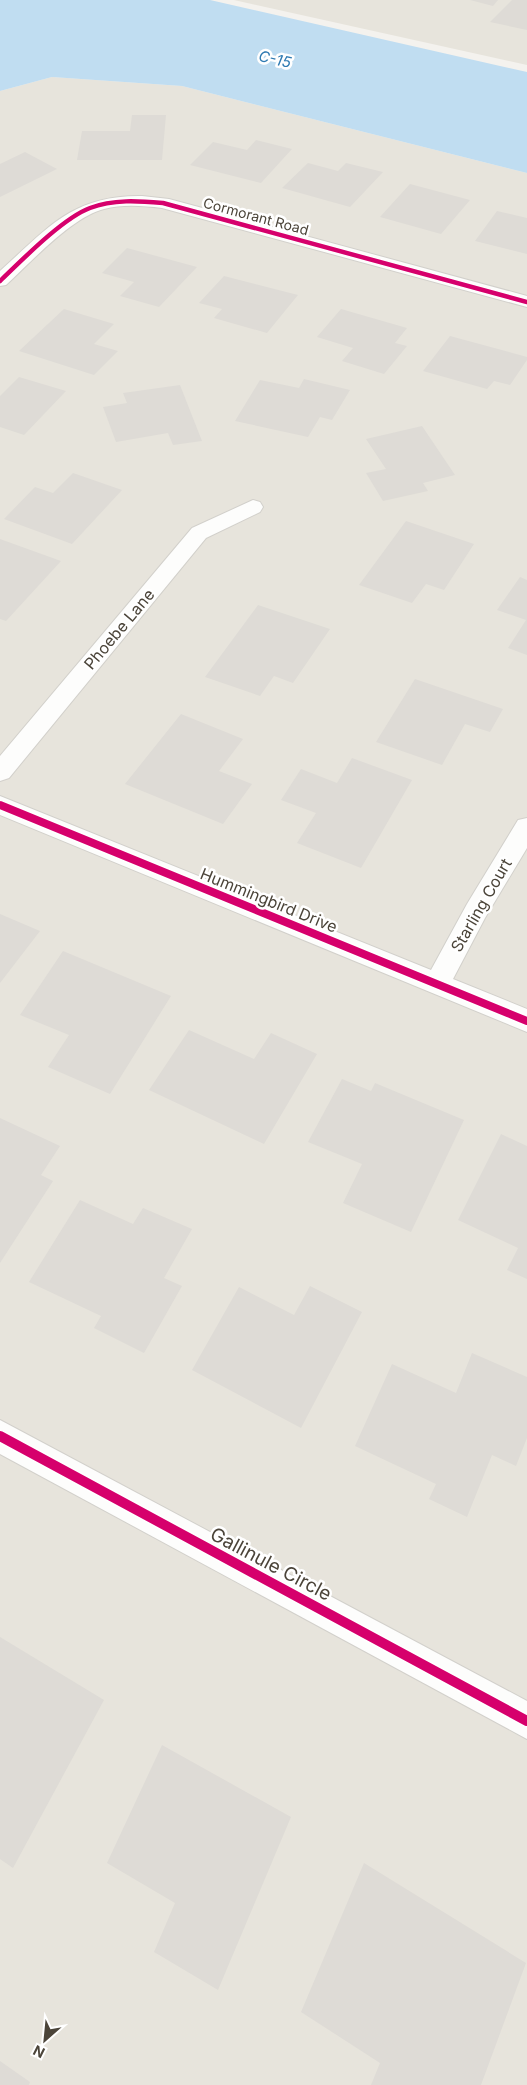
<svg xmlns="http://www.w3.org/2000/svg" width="527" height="2085" font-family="Inter,sans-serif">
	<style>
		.residential { fill: #e7e4dc }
		.water { fill: #c0ddf1 }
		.building { fill: #dedbd6 }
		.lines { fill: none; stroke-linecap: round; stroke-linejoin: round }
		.minor-casing { stroke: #d2d0cb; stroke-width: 2 }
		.minor { fill: #fdfdfc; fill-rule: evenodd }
		.cycleway-far2-casing { stroke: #fff; stroke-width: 6 }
		.cycleway-far1-casing { stroke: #fff; stroke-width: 11 }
		.cycleway-casing { stroke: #fff; stroke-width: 13 }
		.cycleway-far2 { stroke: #d6006c; stroke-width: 4.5 }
		.cycleway-far1 { stroke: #d6006c; stroke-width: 8 }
		.cycleway { stroke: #d6006c; stroke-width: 10 }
		.labels { text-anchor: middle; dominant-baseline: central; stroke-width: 5; stroke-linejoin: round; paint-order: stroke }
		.far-street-label { font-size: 14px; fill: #4b4439; stroke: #fff }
		.far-water-label { font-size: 15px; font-style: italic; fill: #2e7ab2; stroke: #fff }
		.street-label { font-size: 16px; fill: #4b4439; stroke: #fff }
		.near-street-label { font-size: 19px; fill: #4b4439; stroke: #fff }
	</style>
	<rect width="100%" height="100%" fill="#f4f2ee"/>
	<g class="residential">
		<path d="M 234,0 L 527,0 L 527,65 Z"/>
		<path d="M 52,77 L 182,86 L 527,173 L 527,2085 L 0,2085 L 0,91 Z"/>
	</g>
	<path class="water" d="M 0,0 L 210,0 L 527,72 L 527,173 L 182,86 L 52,77 L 0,91 Z"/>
	<g class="building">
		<path d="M 470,0 L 498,0 L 493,6 Z"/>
		<path d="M 512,0 L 527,0 L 527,30 L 490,22 Z"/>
		<path d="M 132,115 L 166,115 L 162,160 L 77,160 L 82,131 L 130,131 Z"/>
		<path d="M 256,140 L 292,149 L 261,183 L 190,165 L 213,142 L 247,150 Z"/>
		<path d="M 25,152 L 57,169 L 0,197 L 0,164 Z"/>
		<path d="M 308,163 L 338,171 L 346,163 L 383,172 L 350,207 L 282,188 Z"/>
		<path d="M 410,184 L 470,200 L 441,234 L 380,217 Z"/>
		<path d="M 497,211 L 527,218 L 527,254 L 475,241 Z"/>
		<path d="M 127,248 L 197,267 L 159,307 L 120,296 L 134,282 L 102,273 Z"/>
		<path d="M 224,276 L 298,295 L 267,333 L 214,318 L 222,309 L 199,303 Z"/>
		<path d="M 64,309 L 114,324 L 94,344 L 118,351 L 94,375 L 19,351 Z"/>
		<path d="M 341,309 L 407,328 L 395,343 L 407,346 L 384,374 L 342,361 L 353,348 L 317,337 Z"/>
		<path d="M 450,336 L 527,357 L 527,360 L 510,385 L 494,381 L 487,389 L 423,371 Z"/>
		<path d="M 19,377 L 66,391 L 24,435 L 0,427 L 0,396 Z"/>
		<path d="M 304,379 L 350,390 L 332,420 L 320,417 L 308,437 L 235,421 L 260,380 L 299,388 Z"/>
		<path d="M 180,385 L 202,441 L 173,445 L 168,433 L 116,442 L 103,407 L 127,403 L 123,393 Z"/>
		<path d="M 422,426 L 455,475 L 423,483 L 428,491 L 383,501 L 366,473 L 386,469 L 366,439 Z"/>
		<path d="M 73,473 L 122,490 L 72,544 L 4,519 L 35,487 L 53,493 Z"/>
		<path d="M 406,521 L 474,544 L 444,590 L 426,584 L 412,603 L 359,585 Z"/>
		<path d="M 0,539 L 61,561 L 6,621 L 0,619 Z"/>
		<path d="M 520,577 L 527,580 L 527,655 L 508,648 L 526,620 L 497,610 Z"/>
		<path d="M 258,605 L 330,629 L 293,683 L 274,676 L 260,696 L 205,677 Z"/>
		<path d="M 415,679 L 503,709 L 490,732 L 465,724 L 442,765 L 376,742 Z"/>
		<path d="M 181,714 L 243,739 L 219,771 L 252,784 L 223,824 L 125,784 Z"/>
		<path d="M 352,758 L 412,780 L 361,868 L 297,843 L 316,813 L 281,800 L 301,769 L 337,783 Z"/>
		<path d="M 0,914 L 40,931 L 0,983 Z"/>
		<path d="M 63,951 L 171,996 L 110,1094 L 48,1067 L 69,1035 L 20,1015 Z"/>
		<path d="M 189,1030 L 254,1059 L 271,1033 L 317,1054 L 264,1144 L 149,1090 Z"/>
		<path d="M 342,1079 L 371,1091 L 375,1083 L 464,1120 L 411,1232 L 343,1203 L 362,1164 L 308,1142 Z"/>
		<path d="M 0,1118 L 60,1146 L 41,1175 L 53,1181 L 0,1263 Z"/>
		<path d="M 501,1134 L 527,1146 L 527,1279 L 507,1270 L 518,1248 L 458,1220 Z"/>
		<path d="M 80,1200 L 133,1224 L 143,1208 L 192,1229 L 164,1278 L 182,1286 L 144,1353 L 94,1328 L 101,1316 L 29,1282 Z"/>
		<path d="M 310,1286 L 362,1312 L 301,1428 L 192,1370 L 239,1287 L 294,1315 Z"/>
		<path d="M 472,1353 L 527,1377 L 527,1438 L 516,1466 L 492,1455 L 467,1517 L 429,1499 L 436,1484 L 355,1446 L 392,1364 L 456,1393 Z"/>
		<path d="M 0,1637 L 104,1700 L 13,1868 L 0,1859 Z"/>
		<path d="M 162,1745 L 291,1817 L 218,1990 L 154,1952 L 175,1903 L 107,1863 Z"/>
		<path d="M 364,1863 L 526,1963 L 481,2085 L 371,2085 L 380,2063 L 301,2012 Z"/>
		<path d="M 0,2061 L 30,2082 L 29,2085 L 0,2085 Z"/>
	</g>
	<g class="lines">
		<defs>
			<g id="minor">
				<path d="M 142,196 L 169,199 L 527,296 L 527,307 L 162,208 C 143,206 123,204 104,209 C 72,217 31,262 6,285 L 0,286 L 0,271 C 48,228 72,195 142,196 Z"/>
				<path d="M 253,500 L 260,502 L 263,507 L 260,512 L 206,538 L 9,778 L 0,781 L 0,756 L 192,528 Z"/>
				<path d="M 0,796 L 431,970 L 467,904 L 518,820 L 527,818 L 527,848 L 485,918 L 453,979 L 527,1009 L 527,1032 L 0,815 Z"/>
				<path d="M 0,1420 L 527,1701 L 527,1739 L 0,1454 Z"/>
			</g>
		</defs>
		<use href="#minor" class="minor-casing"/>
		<use href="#minor" class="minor"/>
		<defs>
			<path id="cycleway-far2" d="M 0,281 C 22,260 63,218 90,208 C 113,199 139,201 163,203 L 527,302"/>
			<path id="cycleway-far1" d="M 0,805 L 527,1021"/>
			<path id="cycleway" d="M 0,1436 L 527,1721"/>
		</defs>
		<use href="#cycleway-far2" class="cycleway-far2-casing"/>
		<use href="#cycleway-far1" class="cycleway-far1-casing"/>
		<use href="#cycleway" class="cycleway-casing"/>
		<use href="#cycleway-far2" class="cycleway-far2"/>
		<use href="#cycleway-far1" class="cycleway-far1"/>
		<use href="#cycleway" class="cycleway"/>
	</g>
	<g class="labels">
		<g class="far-street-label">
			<text transform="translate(256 216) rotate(15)">Cormorant Road</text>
		</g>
		<g class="far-water-label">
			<text transform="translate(275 59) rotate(13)">C-15</text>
		</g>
		<g class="street-label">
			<text transform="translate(119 629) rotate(-50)">Phoebe Lane</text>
			<text transform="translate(269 900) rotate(22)">Hummingbird Drive</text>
			<text transform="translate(481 905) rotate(-60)">Starling Court</text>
		</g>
		<g class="near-street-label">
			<text transform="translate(271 1564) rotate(28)">Gallinule Circle</text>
		</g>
	</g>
	<g transform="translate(45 2040) rotate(207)" stroke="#ffffff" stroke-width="4" paint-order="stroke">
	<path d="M0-4L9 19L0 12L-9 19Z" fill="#4b4439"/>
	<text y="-8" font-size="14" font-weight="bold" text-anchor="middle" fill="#4b4439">N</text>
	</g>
</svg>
